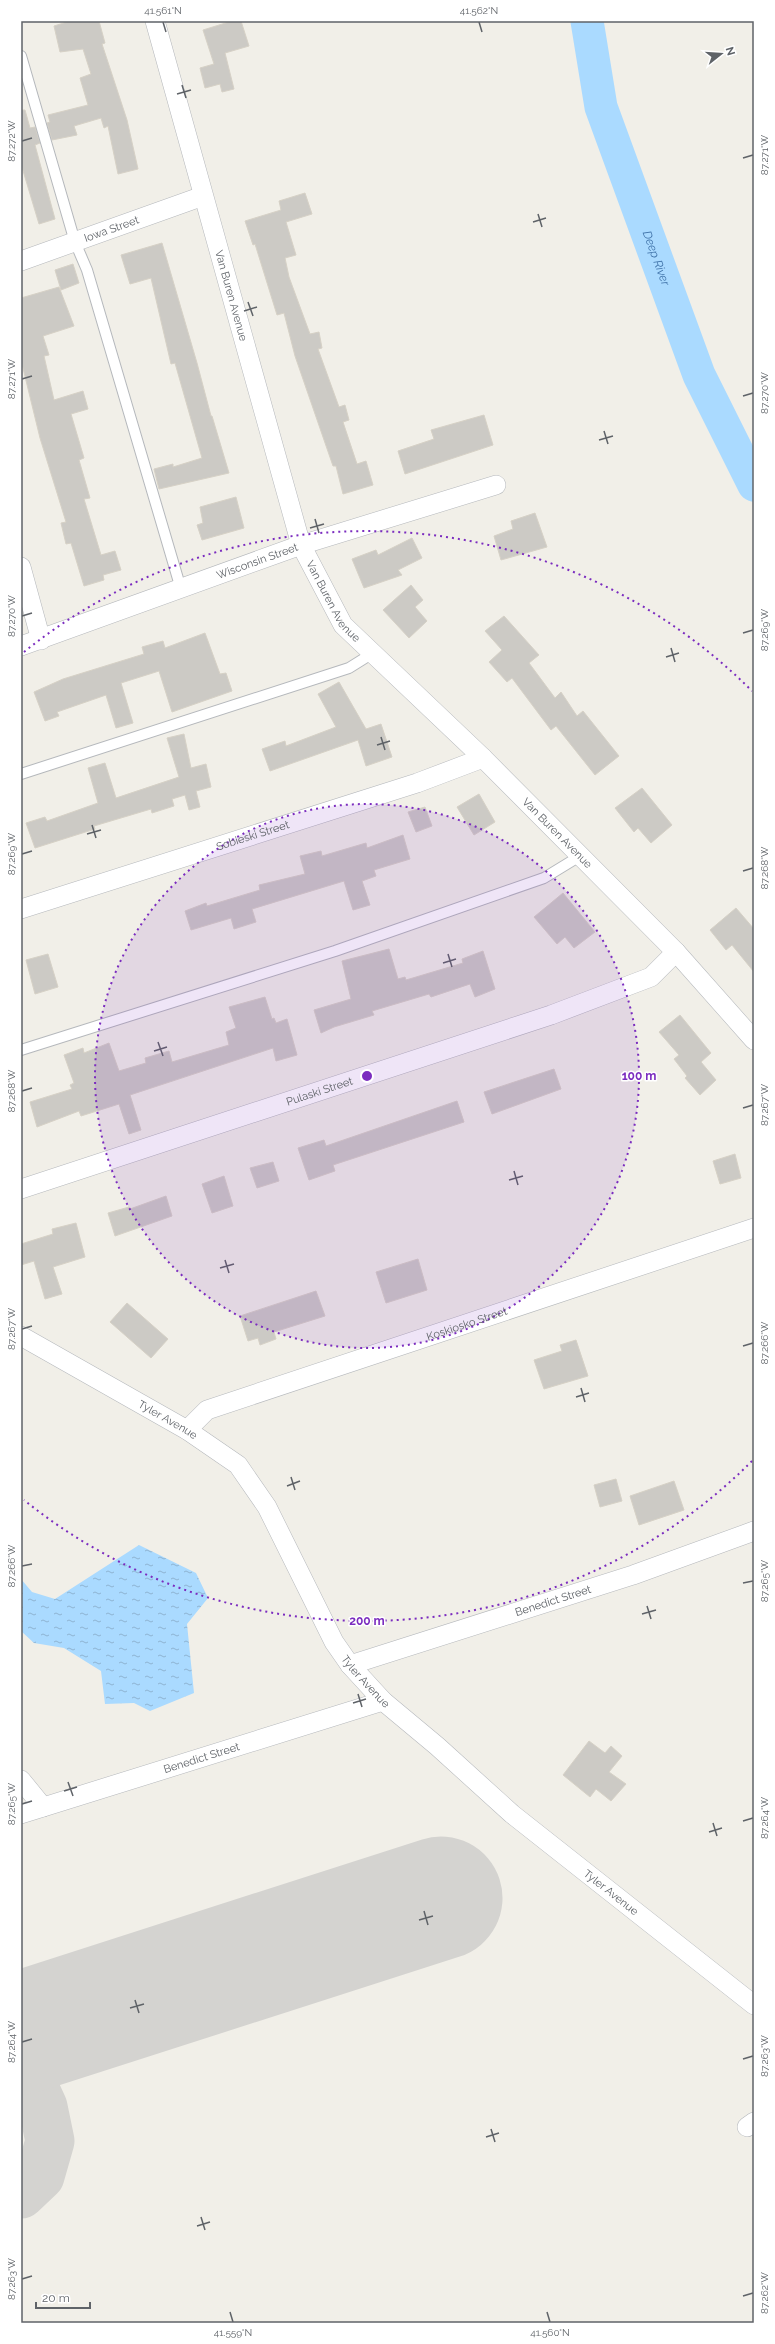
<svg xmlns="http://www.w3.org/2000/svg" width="775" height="2344" font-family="Raleway,sans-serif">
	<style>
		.water { fill: url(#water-ripples) }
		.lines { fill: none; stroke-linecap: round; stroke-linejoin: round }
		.river { stroke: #aadaff; stroke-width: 33 }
		.taxiway { stroke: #d4d3d0; stroke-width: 49 }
		.runway { stroke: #d4d3d0; stroke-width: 123 }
		.building { fill: #cccac5; stroke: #d6d1c6 }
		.service-casing { stroke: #b5b8bc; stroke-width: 12 }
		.minor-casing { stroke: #b5b8bc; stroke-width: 20 }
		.service { stroke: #fff; stroke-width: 10 }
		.minor { stroke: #fff; stroke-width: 19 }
		.ticks { fill: none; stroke: #5f6368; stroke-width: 1.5 }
		.ring { fill: none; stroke: #7b2cbf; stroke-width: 2; stroke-dasharray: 2 4 }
		.labels { text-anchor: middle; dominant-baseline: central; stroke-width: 3; stroke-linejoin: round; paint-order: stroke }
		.street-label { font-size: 11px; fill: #5f6368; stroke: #fff }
		.water-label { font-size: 12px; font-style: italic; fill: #4174aa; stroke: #fff }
		.centre { fill: #7b2cbf; stroke: #fff; stroke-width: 2 }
		.ring-label { font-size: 12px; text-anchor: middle; font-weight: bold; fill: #7b2cbf; stroke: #fff; stroke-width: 3; stroke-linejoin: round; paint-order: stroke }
		.neatline { fill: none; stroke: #5f6368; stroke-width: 1.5 }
		.ticks-label { font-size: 10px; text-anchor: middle; fill: #5f6368 }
	</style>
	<defs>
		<pattern id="water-ripples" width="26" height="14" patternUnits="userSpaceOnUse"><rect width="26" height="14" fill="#aadaff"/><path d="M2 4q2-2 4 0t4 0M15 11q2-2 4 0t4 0" fill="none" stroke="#8eb4d2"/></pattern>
	</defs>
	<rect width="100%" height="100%" fill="#f1efe8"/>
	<path class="water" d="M 139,1545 L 196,1573 L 208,1598 L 187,1624 L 194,1693 L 150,1711 L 134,1703 L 105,1704 L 101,1671 L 64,1648 L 34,1643 L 21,1631 L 21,1579 L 32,1592 L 55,1599 Z"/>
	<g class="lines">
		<path class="river" id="s1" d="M 587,21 L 601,107 L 699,375 L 754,485"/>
		<path class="taxiway" d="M 21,2059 L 43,2107 L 50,2141 L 40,2176 L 21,2194"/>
		<path class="runway" d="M 21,2033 L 441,1898"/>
	</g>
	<g class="building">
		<path d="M 70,21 L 99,21 L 105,43 L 102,44 L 127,120 L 138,169 L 118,174 L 108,126 L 104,128 L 101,118 L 74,126 L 77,135 L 52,140 L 47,123 L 50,122 L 48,115 L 88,105 L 80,78 L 91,74 L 83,49 L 60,52 L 54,26 Z"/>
		<path d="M 232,21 L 241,21 L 249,46 L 225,53 L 234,89 L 222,92 L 220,84 L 205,88 L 200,68 L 214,64 L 203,30 Z"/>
		<path d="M 21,110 L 25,110 L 30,128 L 35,127 L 40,143 L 35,145 L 55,219 L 39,224 L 21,164 Z"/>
		<path d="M 305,193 L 312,214 L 286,222 L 296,255 L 285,258 L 289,277 L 310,334 L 319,332 L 322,348 L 318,349 L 339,407 L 345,405 L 349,420 L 343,422 L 357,464 L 366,461 L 373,485 L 343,494 L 336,466 L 333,466 L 295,356 L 284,313 L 277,315 L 255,244 L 253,245 L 245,221 L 281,210 L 279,201 Z"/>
		<path d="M 162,243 L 197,363 L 211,416 L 212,416 L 229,473 L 159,489 L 154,469 L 173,464 L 173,467 L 202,458 L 175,363 L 171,364 L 151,278 L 130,284 L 121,255 Z"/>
		<path d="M 73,264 L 79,283 L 61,290 L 55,270 Z"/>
		<path d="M 59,287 L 74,326 L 43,336 L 49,355 L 44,356 L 54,400 L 83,391 L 88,409 L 71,414 L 84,458 L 79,460 L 90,498 L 84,499 L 101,555 L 115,551 L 121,570 L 103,575 L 104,580 L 84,586 L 71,543 L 66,544 L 61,523 L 66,522 L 40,438 L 21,360 L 21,298 Z"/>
		<path d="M 484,415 L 493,445 L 405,474 L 398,451 L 434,439 L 431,430 Z"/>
		<path d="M 236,497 L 244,528 L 202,540 L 197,525 L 203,523 L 200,507 Z"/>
		<path d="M 535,513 L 547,547 L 501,560 L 494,536 L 513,529 L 511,521 Z"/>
		<path d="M 412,538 L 422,558 L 398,570 L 402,575 L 364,588 L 352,559 L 376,550 L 378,555 Z"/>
		<path d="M 411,585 L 423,600 L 415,607 L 427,621 L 409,638 L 383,610 Z"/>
		<path d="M 504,616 L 539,655 L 529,663 L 555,698 L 561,692 L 577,716 L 583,711 L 619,756 L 595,775 L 556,726 L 551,730 L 512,678 L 507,682 L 489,662 L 502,650 L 485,631 Z"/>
		<path d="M 205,633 L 220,674 L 226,673 L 232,691 L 172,712 L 159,671 L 121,683 L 133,723 L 116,728 L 106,695 L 57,712 L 59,716 L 45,721 L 34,692 L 63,679 L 144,654 L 142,647 L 163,641 L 165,648 Z"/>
		<path d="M 339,682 L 366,729 L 381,724 L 392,757 L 366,766 L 358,740 L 270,771 L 262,749 L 285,741 L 286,746 L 336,727 L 318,694 Z"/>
		<path d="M 184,734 L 191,768 L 206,764 L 211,787 L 196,791 L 200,807 L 189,810 L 185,795 L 172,799 L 174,806 L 152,813 L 151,809 L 94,826 L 95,829 L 35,848 L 26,823 L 45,817 L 47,821 L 98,803 L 88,768 L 105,763 L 116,798 L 179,777 L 167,738 Z"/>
		<path d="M 642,788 L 672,825 L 651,843 L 638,828 L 634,832 L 615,808 Z"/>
		<path d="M 479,794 L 495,822 L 474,835 L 457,807 Z"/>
		<path d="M 425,807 L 432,826 L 416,832 L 408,812 Z"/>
		<path d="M 403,835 L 410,859 L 374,870 L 376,876 L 362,881 L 370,905 L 353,910 L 344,881 L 252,909 L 256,922 L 234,929 L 231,918 L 191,930 L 185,911 L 206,903 L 207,906 L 260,890 L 259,885 L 305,874 L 300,856 L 321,851 L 322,856 L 366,843 L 367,848 Z"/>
		<path d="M 563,893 L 595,932 L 574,948 L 565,937 L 557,944 L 534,917 Z"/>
		<path d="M 736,908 L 754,929 L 754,972 L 732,945 L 726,950 L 710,930 Z"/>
		<path d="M 389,949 L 398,979 L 405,977 L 406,980 L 463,963 L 462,959 L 483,951 L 495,989 L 475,997 L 470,984 L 431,997 L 429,994 L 372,1011 L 374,1015 L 334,1027 L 321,1033 L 314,1010 L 351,999 L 342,961 Z"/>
		<path d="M 48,954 L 58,987 L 35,994 L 26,960 Z"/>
		<path d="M 265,997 L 272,1019 L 274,1018 L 276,1023 L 287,1019 L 297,1055 L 276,1061 L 273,1048 L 130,1095 L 141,1130 L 129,1134 L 119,1104 L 81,1116 L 79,1111 L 37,1127 L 30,1102 L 72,1089 L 70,1085 L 74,1083 L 64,1055 L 83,1048 L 84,1053 L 109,1043 L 119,1071 L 146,1063 L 145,1058 L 169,1051 L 172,1062 L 229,1045 L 226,1032 L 236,1028 L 229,1007 Z"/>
		<path d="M 680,1015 L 711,1053 L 701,1062 L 716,1080 L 700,1095 L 685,1078 L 687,1076 L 674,1059 L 679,1055 L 659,1032 Z"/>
		<path d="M 554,1069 L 561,1089 L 492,1114 L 484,1092 Z"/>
		<path d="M 457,1101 L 464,1122 L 333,1165 L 335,1171 L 309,1180 L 298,1148 L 324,1140 L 326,1146 Z"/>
		<path d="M 735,1154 L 741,1178 L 720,1184 L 713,1161 Z"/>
		<path d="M 273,1162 L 279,1181 L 257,1188 L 250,1168 Z"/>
		<path d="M 224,1176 L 233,1206 L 212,1213 L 202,1184 Z"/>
		<path d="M 166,1196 L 172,1216 L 115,1236 L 108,1213 L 129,1207 L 130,1209 Z"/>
		<path d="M 76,1223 L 85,1257 L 53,1267 L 62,1294 L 45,1299 L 34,1261 L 21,1265 L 21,1244 L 53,1234 L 52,1229 Z"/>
		<path d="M 418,1259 L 427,1290 L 386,1303 L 376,1272 Z"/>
		<path d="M 316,1291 L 325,1316 L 274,1332 L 276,1339 L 260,1345 L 258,1338 L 248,1341 L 240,1316 Z"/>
		<path d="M 127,1303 L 168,1339 L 151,1358 L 110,1322 Z"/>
		<path d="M 576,1340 L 588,1376 L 544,1389 L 534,1360 L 562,1351 L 560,1345 Z"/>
		<path d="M 616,1479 L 622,1501 L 600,1507 L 594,1485 Z"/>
		<path d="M 674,1481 L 684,1510 L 639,1525 L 630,1496 Z"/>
		<path d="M 589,1741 L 605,1753 L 611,1746 L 622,1756 L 609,1772 L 626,1784 L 611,1801 L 596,1789 L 590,1797 L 563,1775 Z"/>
	</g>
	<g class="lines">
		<defs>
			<g id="service">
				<path d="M 21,56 L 75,242 L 87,270 L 181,589"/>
				<path d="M 21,774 L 349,668 L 373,653"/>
				<path d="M 21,1050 L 335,951 L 544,878 L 580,856"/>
			</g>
			<g id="minor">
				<path id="s2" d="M 155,21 L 301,545 L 343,625 L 483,758 L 676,952 L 754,1040"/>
				<path id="s3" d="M 21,261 L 203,196"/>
				<path d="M 21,567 L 41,640"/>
				<path id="s4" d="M 21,646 L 301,545 L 496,485"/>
				<path id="s5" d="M 21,909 L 417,783 L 483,758"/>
				<path id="s6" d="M 21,1189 L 551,1015 L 651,977 L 676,952"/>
				<path id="s7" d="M 21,1336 L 187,1430 L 238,1465 L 267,1507 L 334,1642 L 350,1665 L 383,1701 L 437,1746 L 512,1814 L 754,2005"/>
				<path id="s8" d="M 187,1430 L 207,1410 L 754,1228"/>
				<path id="s9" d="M 350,1665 L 633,1575 L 754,1531"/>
				<path d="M 21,1780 L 43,1807"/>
				<path id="s10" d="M 21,1814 L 383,1701"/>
				<path d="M 747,2127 L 754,2122"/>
			</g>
		</defs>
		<use href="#service" class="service-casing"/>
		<use href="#minor" class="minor-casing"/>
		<use href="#service" class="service"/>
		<use href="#minor" class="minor"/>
	</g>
	<path class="ticks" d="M 163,22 L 166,32M 479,22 L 482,32M 182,85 L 186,98M 177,94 L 191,90M 22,141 L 32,138M 743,158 L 753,155M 538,214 L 542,227M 533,222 L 546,218M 248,302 L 253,316M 244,311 L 257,307M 22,379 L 32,376M 743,396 L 753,393M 604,431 L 608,444M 599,440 L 613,436M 315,519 L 319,533M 310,528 L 324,524M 22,616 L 32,613M 743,633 L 753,630M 671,648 L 675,662M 666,657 L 679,653M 381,737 L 385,750M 377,745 L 390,741M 92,825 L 96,838M 87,834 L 101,830M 22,854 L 32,851M 743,871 L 753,868M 448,954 L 452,967M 443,963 L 456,959M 158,1042 L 163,1056M 154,1051 L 167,1047M 22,1091 L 32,1088M 743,1108 L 753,1105M 514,1171 L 518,1185M 509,1180 L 523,1176M 225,1260 L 229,1273M 220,1268 L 234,1264M 22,1329 L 32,1326M 743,1346 L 753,1343M 581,1388 L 585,1402M 576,1397 L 589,1393M 291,1477 L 295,1490M 287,1486 L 300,1481M 22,1566 L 32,1564M 743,1583 L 753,1581M 647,1606 L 651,1619M 642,1614 L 656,1610M 358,1694 L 362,1707M 353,1703 L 366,1699M 68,1782 L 73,1796M 64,1791 L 77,1787M 22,1804 L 32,1801M 743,1821 L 753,1818M 713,1823 L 717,1836M 709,1832 L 722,1828M 424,1911 L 428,1925M 419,1920 L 433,1916M 135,2000 L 139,2013M 130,2008 L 144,2004M 22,2042 L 32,2039M 743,2059 L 753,2056M 491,2129 L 495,2142M 486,2137 L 499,2133M 201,2217 L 205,2230M 197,2226 L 210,2222M 22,2279 L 32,2276M 743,2296 L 753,2293M 230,2312 L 233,2322M 547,2312 L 550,2322"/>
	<circle cx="367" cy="1076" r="272" fill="#7b2cbf" fill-opacity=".12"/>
	<g class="ring">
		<circle cx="367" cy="1076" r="272"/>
		<path d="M752 1461A545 545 0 0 1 24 1500M24 652A545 545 0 0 1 752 691"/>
	</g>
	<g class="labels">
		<g class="street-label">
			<text stroke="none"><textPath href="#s3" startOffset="96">Iowa Street</textPath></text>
			<text stroke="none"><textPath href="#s2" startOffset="285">Van Buren Avenue</textPath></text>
			<text stroke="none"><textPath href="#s4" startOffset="251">Wisconsin Street</textPath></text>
			<text stroke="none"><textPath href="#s2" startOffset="609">Van Buren Avenue</textPath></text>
			<text stroke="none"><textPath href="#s2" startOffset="933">Van Buren Avenue</textPath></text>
			<text stroke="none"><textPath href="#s5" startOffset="243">Sobieski Street</textPath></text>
			<text stroke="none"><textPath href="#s6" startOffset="314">Pulaski Street</textPath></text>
			<text stroke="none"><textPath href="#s8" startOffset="302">Koskiosko Street</textPath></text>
			<text stroke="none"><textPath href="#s7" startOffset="169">Tyler Avenue</textPath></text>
			<text stroke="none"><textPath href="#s9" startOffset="213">Benedict Street</textPath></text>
			<text stroke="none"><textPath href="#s7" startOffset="505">Tyler Avenue</textPath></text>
			<text stroke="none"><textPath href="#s10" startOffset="189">Benedict Street</textPath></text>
			<text stroke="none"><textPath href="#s7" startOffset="829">Tyler Avenue</textPath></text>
		</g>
		<g class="water-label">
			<text stroke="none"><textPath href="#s1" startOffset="248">Deep River</textPath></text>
		</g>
	</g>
	<circle cx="367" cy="1076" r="6" class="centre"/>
	<g class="ring-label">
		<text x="639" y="1080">100 m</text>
		<text x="367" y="1625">200 m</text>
	</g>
	<rect width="775" height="2344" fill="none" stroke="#ffffff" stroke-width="44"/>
	<g transform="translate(721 54) rotate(73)" stroke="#ffffff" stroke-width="3" paint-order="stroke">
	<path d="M0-3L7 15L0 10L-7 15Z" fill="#5f6368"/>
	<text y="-6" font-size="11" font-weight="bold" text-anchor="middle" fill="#5f6368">N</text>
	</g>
	<path d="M36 2302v6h54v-6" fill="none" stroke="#5f6368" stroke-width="2"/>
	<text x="42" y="2302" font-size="12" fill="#5f6368" stroke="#ffffff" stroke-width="3" paint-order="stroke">20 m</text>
	<rect x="22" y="22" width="731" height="2300" class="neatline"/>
	<g class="ticks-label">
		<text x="163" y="14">41.561°N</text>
		<text x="479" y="14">41.562°N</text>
		<text transform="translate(11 141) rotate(-90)" y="4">87.272°W</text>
		<text transform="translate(764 155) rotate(-90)" y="4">87.271°W</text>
		<text transform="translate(11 379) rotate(-90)" y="4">87.271°W</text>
		<text transform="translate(764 393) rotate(-90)" y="4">87.270°W</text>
		<text transform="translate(11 616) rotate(-90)" y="4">87.270°W</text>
		<text transform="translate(764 630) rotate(-90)" y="4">87.269°W</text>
		<text transform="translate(11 854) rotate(-90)" y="4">87.269°W</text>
		<text transform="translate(764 868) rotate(-90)" y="4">87.268°W</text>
		<text transform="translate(11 1091) rotate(-90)" y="4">87.268°W</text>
		<text transform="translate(764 1105) rotate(-90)" y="4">87.267°W</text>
		<text transform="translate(11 1329) rotate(-90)" y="4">87.267°W</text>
		<text transform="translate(764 1343) rotate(-90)" y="4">87.266°W</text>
		<text transform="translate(11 1566) rotate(-90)" y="4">87.266°W</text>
		<text transform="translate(764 1581) rotate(-90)" y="4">87.265°W</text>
		<text transform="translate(11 1804) rotate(-90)" y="4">87.265°W</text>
		<text transform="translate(764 1818) rotate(-90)" y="4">87.264°W</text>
		<text transform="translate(11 2042) rotate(-90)" y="4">87.264°W</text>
		<text transform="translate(764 2056) rotate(-90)" y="4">87.263°W</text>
		<text transform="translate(11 2279) rotate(-90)" y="4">87.263°W</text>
		<text transform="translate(764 2293) rotate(-90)" y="4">87.262°W</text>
		<text x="233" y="2336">41.559°N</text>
		<text x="550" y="2336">41.560°N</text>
	</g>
</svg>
